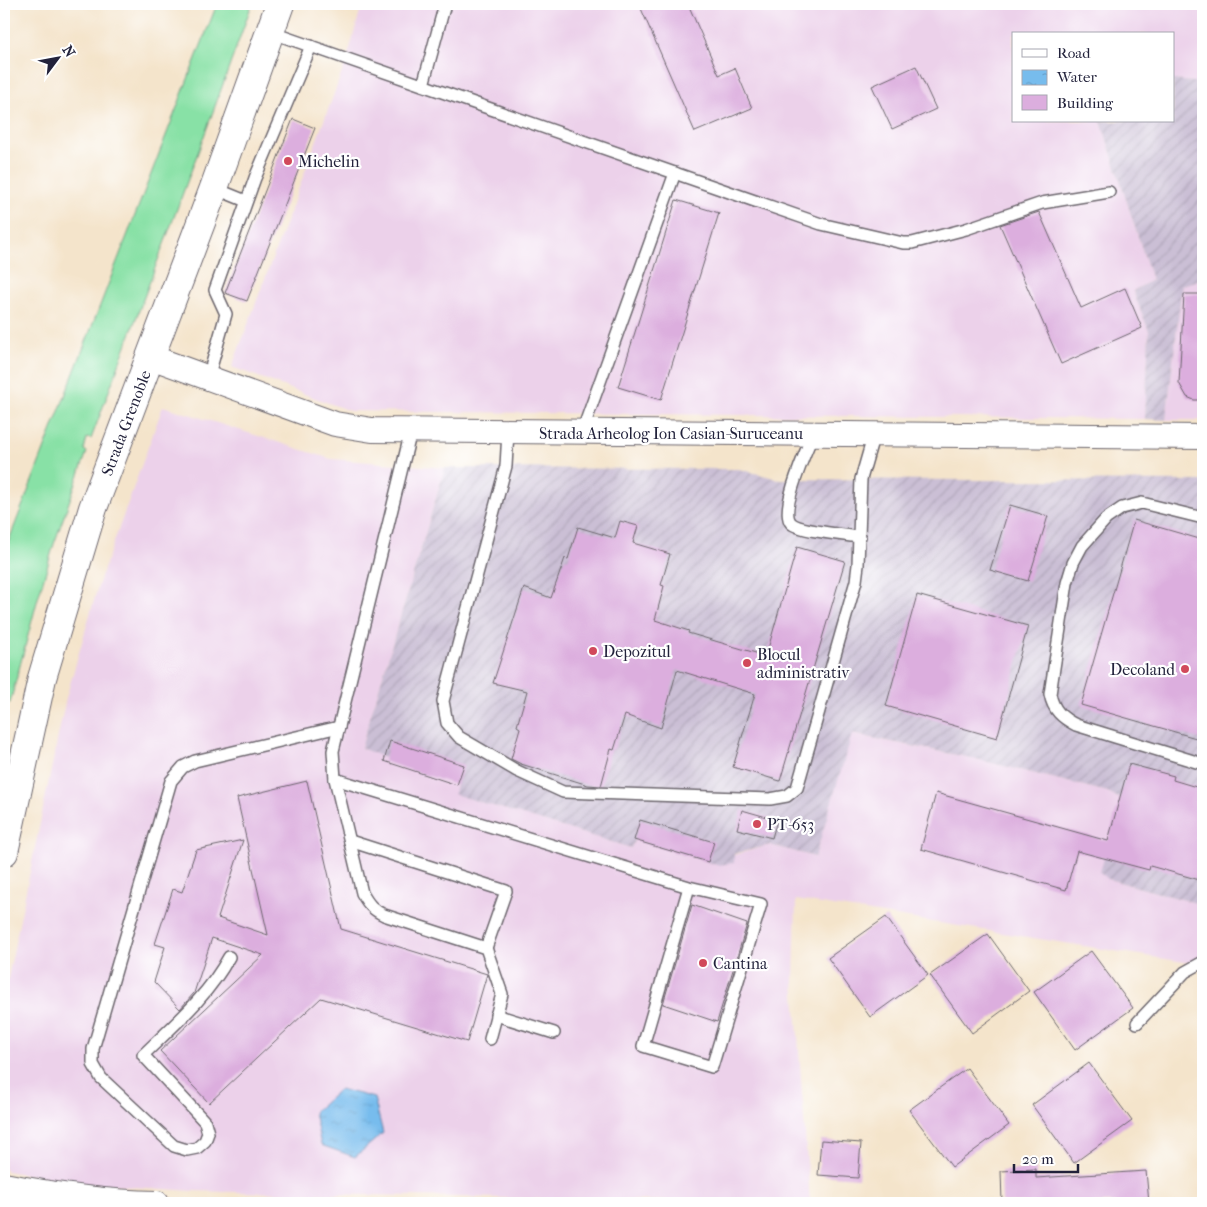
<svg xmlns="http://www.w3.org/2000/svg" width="1207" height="1207" font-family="'IM FELL French Canon',serif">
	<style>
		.built { fill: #ecd1ea }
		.industrial { fill: url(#industrial-furrows) }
		.grass { fill: #88e1a6; stroke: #558270 }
		.water { fill: url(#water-ripples); stroke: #4c6f94 }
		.building { fill: #dcaede }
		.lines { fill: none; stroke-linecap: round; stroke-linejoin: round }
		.lane-casing { stroke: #6c666d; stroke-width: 14 }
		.street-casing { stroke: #6c666d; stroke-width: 26 }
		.primary-casing { stroke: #6c666d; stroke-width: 30 }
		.lane { stroke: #fff; stroke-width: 11 }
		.street { stroke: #fff; stroke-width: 24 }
		.primary { stroke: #fff; stroke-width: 28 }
		.poi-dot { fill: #d1495b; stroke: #fff; stroke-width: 2 }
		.labels { text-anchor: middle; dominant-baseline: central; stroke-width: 4.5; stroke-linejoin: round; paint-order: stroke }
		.poi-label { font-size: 16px; fill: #22223b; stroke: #fff; text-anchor: start }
		.street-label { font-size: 16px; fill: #22223b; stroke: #fff }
	</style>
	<defs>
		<pattern id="industrial-furrows" width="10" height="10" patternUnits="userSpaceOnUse" patternTransform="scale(1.25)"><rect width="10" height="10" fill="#cbbfd5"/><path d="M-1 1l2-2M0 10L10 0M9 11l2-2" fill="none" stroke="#aea4b8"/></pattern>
		<pattern id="water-ripples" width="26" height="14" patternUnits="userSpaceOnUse" patternTransform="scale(1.25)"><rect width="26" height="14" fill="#77bced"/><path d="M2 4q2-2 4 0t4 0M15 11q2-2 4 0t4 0" fill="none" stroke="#67a1cc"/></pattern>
	</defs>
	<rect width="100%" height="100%" fill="#fff"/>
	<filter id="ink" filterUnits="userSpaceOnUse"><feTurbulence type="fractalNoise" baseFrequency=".02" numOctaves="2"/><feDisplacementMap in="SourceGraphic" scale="10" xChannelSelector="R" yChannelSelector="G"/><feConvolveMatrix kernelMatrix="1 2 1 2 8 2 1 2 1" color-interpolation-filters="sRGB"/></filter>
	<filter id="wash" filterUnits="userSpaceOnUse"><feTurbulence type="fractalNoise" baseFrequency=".0096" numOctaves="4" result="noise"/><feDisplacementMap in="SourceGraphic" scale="20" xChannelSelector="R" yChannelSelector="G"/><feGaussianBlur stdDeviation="1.12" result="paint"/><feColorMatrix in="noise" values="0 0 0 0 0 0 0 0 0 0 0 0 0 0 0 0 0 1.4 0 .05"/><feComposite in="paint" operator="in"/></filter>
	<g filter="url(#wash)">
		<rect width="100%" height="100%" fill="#f4e4cb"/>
		<g class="built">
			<path d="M 362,4 L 1203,4 L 1203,83 L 1173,80 L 1173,34 L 1013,34 L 1013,121 L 1101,121 L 1152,280 L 1133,291 L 1149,331 L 1145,419 L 350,411 L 232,367 L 347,59 Z"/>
			<path d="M 1203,279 L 1203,420 L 1166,420 L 1182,285 Z"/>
			<path d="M 163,406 L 331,459 L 445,468 L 361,748 L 456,784 L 455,794 L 631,848 L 634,840 L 717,865 L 734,855 L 770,845 L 815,857 L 851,734 L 972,758 L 1108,792 L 1122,800 L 1108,879 L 1203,905 L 1203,965 L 796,900 L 794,981 L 810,1203 L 550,1199 L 193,1191 L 72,1183 L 7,1171 L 4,1169 L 4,997 L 66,698 L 99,583 Z"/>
		</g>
		<g class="industrial">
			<path d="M 1173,80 L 1203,83 L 1203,279 L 1182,285 L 1166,420 L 1145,419 L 1149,331 L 1133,291 L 1152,280 L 1101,121 L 1173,121 Z"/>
			<path d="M 445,468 L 739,469 L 778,479 L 1203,481 L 1203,905 L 1108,879 L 1100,872 L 1122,800 L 1108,792 L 972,758 L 852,734 L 815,857 L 770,845 L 734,854 L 734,863 L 717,865 L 634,840 L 631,848 L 454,794 L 456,784 L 384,761 L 385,758 L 361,748 Z"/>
		</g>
		<path class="grass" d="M 217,4 L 252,4 C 200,150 145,294 91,439 L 87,438 L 84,450 L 87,452 L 54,544 L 38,598 L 10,703 L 4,702 L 4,553 Z"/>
		<path class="water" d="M 340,1089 L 374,1098 L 383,1133 L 355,1157 L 321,1145 L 314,1112 Z"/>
		<g id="blocks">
			<g class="building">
				<path d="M 639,4 L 688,4 L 719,75 L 735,68 L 752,108 L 695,132 Z"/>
				<path d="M 916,66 L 936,109 L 892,129 L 872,86 Z"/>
				<path d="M 293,119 L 315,128 L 247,301 L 225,293 Z"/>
				<path d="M 676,200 L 719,213 L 661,400 L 618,387 Z"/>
				<path d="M 1039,212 L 1081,308 L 1125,288 L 1142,328 L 1061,364 L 1000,225 Z"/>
				<path d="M 1184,294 L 1203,294 L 1203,400 L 1194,400 L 1187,397 L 1179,383 Z"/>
				<path d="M 1010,505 L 1048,516 L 1028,581 L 990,570 Z"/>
				<path d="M 1134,520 L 1203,540 L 1203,740 L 1081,705 Z"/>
				<path d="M 620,521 L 638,526 L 633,543 L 670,554 L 661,585 L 664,586 L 655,620 L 689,631 L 688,633 L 766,656 L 797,547 L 845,561 L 780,781 L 733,767 L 755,694 L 677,670 L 661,728 L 625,715 L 614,750 L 611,749 L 601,786 L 588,785 L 521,764 L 511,759 L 520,728 L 517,726 L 527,691 L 493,683 L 524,588 L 551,598 L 565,558 L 568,559 L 578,527 L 615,538 Z"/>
				<path d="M 917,595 L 1028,626 L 997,738 L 886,706 Z"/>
				<path d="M 390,741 L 464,765 L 457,785 L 384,761 Z"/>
				<path d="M 1129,764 L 1174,776 L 1173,780 L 1203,789 L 1203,881 L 1150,866 L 1149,870 L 1077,851 L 1066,890 L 921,849 L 936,793 L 1108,841 Z"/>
				<path d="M 307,781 L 341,929 L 487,974 L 467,1042 L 321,998 L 209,1103 L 160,1051 L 263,955 L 212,938 L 194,993 L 180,1009 L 154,982 L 165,947 L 155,944 L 173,889 L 182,892 L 196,850 L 243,840 L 218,918 L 268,935 L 237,798 Z"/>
				<path d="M 742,810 L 777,820 L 772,838 L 737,829 Z"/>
				<path d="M 640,820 L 714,842 L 708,862 L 634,840 Z"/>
				<path d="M 692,905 L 747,924 L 717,1022 L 663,1004 Z"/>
				<path d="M 886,917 L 928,975 L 870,1017 L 828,958 Z"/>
				<path d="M 988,934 L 1029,991 L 972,1033 L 930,975 Z"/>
				<path d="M 1091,951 L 1133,1008 L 1075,1050 L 1034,992 Z"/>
				<path d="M 1089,1063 L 1132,1121 L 1074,1163 L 1032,1105 Z"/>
				<path d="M 967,1068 L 1009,1125 L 952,1167 L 909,1110 Z"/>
				<path d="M 821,1140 L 861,1143 L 858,1178 L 818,1175 Z"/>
				<path d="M 1036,1169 L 1036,1178 L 1146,1171 L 1149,1203 L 1002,1203 L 1001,1171 Z"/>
			</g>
		</g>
	</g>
	<g filter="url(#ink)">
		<use href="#blocks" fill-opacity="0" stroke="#6c666d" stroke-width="1"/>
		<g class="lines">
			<defs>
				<g id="lane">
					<path d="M 270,32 L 821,224 L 903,243 L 912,243 L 966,229 L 1042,203 L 1109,192"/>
					<path d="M 423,85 L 445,4"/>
					<path d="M 214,188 L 246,201"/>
					<path d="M 208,378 L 226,314 L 215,290 L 255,178 L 311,46"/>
					<path d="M 411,431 L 333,751 L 335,779 L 362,893 C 368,904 373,910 384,915 L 486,948 L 502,994 L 490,1039"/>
					<path d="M 508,432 L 506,466 L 443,701 L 447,723 L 459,737 L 517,771 L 563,792 L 770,799 L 787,796 L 797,788 L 856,581 L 858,565 L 861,479 L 874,434"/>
					<path d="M 582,432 L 675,173"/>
					<path d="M 813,434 C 807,449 779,510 791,523 C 799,531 846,535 860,537"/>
					<path d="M 1203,518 L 1142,503 L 1122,508 L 1106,519 L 1082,546 L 1073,563 L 1067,583 L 1050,694 C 1053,710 1062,718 1076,725 L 1203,764"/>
					<path d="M 335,779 L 689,887 L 761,904 L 712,1067 L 643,1046 L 689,887"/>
					<path d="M 350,841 L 506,891 L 486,948"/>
					<path d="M 229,957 C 208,996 175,1024 143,1055 L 205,1122 L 208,1133 L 205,1141 L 197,1148 L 187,1150 L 174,1146 L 101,1078 L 93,1064 L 93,1049 L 171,781 L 183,767 L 195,761 L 339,727"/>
					<path d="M 496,1015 L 554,1033"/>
					<path d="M 1137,1023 L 1185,972 L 1203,962"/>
				</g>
				<g id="street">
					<path d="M 151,357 L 335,424 L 372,430 L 1203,437"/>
					<path d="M 4,1185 C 55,1195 106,1202 157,1203"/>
				</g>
				<path id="primary" d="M 4,852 L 42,678 L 93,508 L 214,188 L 280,4"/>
			</defs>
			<use href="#lane" class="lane-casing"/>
			<use href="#street" class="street-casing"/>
			<use href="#primary" class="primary-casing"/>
			<use href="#lane" class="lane"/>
			<use href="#street" class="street"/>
			<use href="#primary" class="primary"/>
		</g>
	</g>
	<g class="poi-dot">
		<circle cx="288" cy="161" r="5"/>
		<circle cx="593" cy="651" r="5"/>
		<circle cx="747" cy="663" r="5"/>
		<circle cx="1185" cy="669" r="5"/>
		<circle cx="757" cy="824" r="5"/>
		<circle cx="703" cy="963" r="5"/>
	</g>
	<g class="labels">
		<g class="poi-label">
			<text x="298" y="161">Michelin</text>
			<text x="603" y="651">Depozitul</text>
			<text x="757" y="654">Blocul<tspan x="757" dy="18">administrativ</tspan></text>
			<text x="1175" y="669" text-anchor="end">Decoland</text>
			<text x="767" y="824">PT-653</text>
			<text x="713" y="963">Cantina</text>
		</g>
		<g class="street-label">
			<text transform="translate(126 423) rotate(-69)">Strada Grenoble</text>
			<text x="671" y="433">Strada Arheolog Ion Casian-Suruceanu</text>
		</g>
	</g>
	<rect width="1207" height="1207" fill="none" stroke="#fff" stroke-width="20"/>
	<rect x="1012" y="32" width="162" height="90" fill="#ffffff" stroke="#a7a7b1"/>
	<rect x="1022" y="49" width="25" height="8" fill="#ffffff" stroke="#a7a7b1"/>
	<text x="1057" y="58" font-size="15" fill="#22223b">Road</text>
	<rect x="1022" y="70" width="25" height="15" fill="url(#water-ripples)" stroke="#a7a7b1"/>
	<text x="1057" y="82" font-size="15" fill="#22223b">Water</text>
	<rect x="1022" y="95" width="25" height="15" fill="#dcaede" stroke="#a7a7b1"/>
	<text x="1057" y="108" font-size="15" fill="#22223b">Building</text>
	<g transform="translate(58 58) rotate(58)" stroke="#ffffff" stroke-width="4" paint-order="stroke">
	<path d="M0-4L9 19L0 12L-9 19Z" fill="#22223b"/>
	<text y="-8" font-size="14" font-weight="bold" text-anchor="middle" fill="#22223b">N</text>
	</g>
	<path d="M1014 1164v8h64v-8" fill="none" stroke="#22223b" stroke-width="2.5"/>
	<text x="1022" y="1164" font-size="15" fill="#22223b" stroke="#ffffff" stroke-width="4" paint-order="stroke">20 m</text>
</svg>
